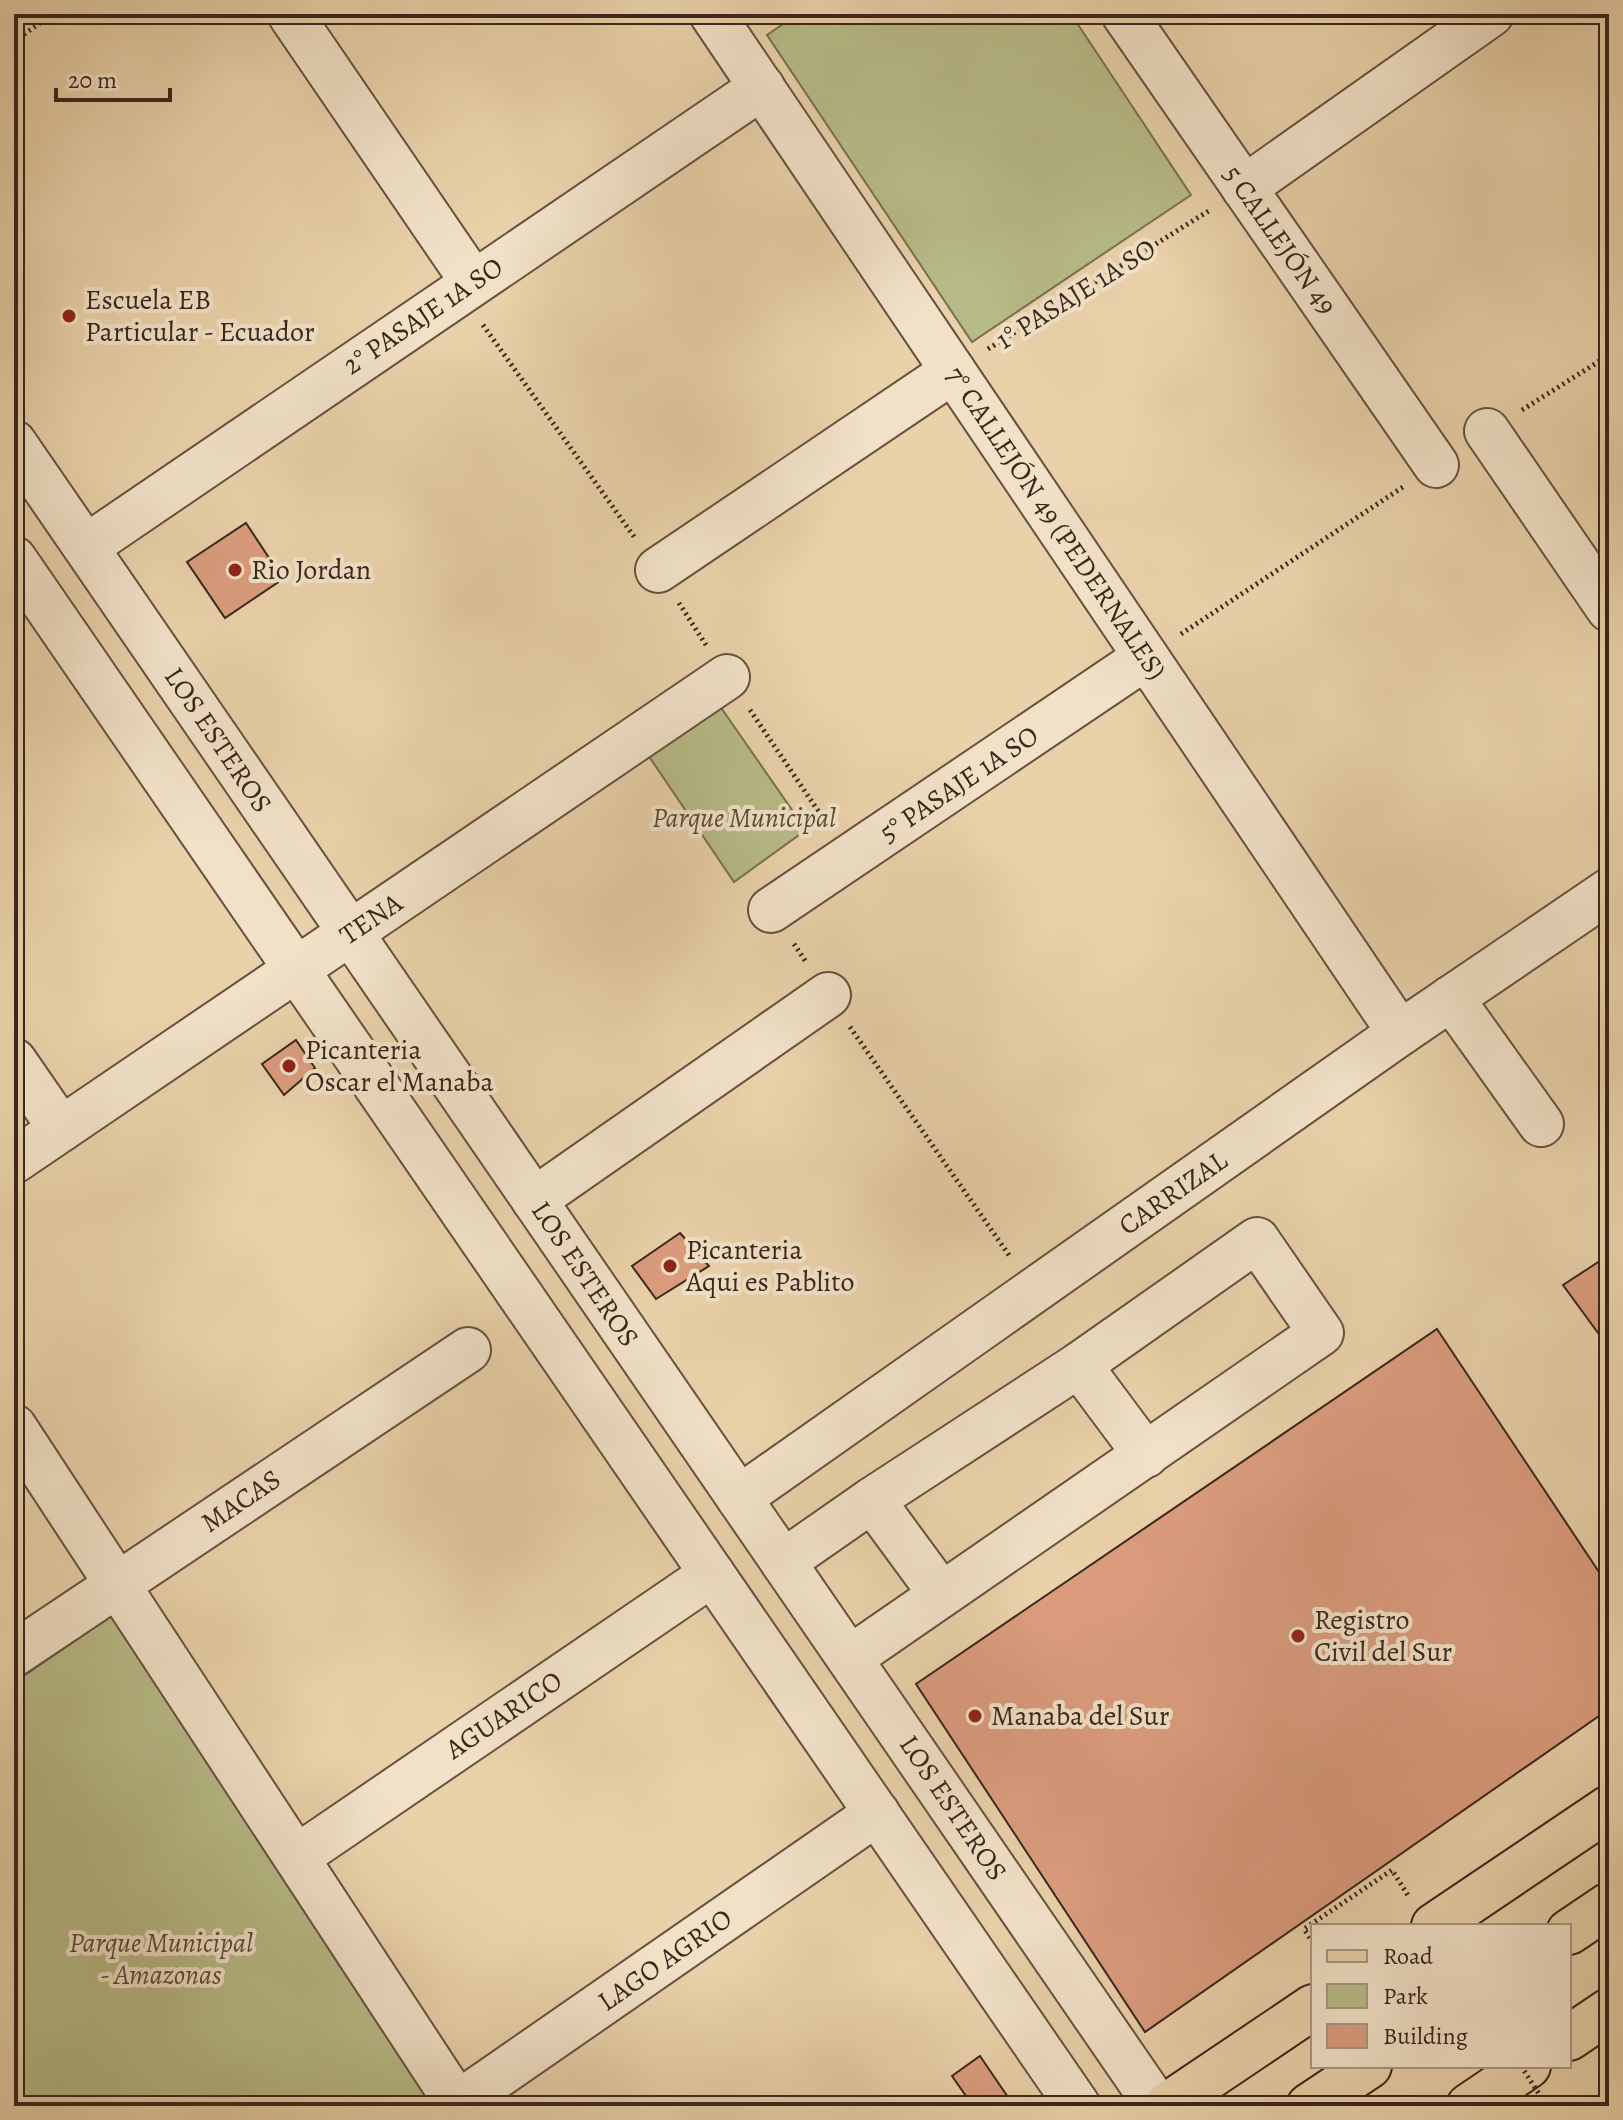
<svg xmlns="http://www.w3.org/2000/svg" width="1623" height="2120" font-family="Alegreya,serif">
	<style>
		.green { fill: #b7bb87; stroke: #787052; stroke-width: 2 }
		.building { fill: #db9c7e; stroke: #3a261d; stroke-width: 2 }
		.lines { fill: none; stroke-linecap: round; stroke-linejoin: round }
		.minor-casing { stroke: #665140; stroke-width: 48 }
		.major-casing { stroke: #3a261d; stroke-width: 48 }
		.path { stroke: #3a261d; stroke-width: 5; stroke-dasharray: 2 4; stroke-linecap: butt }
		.minor { stroke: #f1e1c7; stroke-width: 44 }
		.major { stroke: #e9d1a9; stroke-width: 44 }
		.path-bridge { stroke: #3a261d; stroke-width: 5; stroke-dasharray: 2 4; stroke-linecap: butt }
		.poi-dot { fill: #8f2418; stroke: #f1e1c7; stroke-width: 3 }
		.labels { text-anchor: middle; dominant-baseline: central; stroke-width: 8; stroke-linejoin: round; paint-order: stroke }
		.street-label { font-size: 28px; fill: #3a261d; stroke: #f1e1c7 }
		.poi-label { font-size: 28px; fill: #3a261d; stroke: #f1e1c7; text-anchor: start }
		.park-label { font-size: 28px; font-style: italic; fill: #594b38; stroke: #f1e1c7 }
	</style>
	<rect width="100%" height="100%" fill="#e9d1a9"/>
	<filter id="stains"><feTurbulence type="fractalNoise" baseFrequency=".0025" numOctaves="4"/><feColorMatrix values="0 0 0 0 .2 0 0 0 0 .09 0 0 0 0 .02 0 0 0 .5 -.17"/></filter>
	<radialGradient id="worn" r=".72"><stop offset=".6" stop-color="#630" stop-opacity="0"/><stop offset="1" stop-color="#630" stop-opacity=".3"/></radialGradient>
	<g class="green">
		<path d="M 798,14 L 1071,14 L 1191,195 L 972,342 L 767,35 Z"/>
		<path d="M 715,699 L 806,830 L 734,882 L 644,749 Z"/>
		<path d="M 114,1613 L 430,2100 L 421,2106 L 14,2106 L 14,1683 Z"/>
	</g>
	<g class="building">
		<path d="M 246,523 L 283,579 L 225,618 L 187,562 Z"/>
		<path d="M 296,1040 L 315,1068 L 284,1095 L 262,1064 Z"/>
		<path d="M 680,1233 L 709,1266 L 656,1299 L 632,1266 Z"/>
		<path d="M 1609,1255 L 1609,1348 L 1563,1285 Z"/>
		<path d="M 1437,1329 L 1609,1587 L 1609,1709 L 1145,2032 L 916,1684 Z"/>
		<path d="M 980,2056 L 1014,2106 L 973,2106 L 952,2076 Z"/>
	</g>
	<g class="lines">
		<defs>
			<g id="minor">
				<path d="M 290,14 L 473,282"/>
				<path d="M 712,14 L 1400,1033"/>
				<path d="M 1124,14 L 1436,465"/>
				<path d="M 1244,188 L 1491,14"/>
				<path d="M 1487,431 L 1609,609"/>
				<path d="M 14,443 L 1157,2106"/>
				<path d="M 86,547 L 762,87"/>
				<path d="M 14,559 L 1078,2106"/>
				<path d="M 658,570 L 953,371"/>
				<path d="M 771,910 L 1146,657"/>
				<path d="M 1451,998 L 1541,1124"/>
				<path d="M 14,1061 L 61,1129"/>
				<path d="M 14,1161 L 727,677"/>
				<path d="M 534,1200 L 828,995"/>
				<path d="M 1079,1365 L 1146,1455"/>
				<path d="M 14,1427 L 459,2106"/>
				<path d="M 739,1498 L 1400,1033 L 1609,891"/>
				<path d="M 783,1562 L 872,1500"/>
				<path d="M 14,1654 L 468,1350"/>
				<path d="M 850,1658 L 1321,1333 L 1257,1240 L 1079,1365 L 872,1500 L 941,1594"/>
				<path d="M 297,1857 L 712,1574"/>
				<path d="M 454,2106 L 877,1813"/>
			</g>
			<g id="major">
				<path d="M 1434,1926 L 1609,1808"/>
				<path d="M 1569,1932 L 1609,1905"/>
				<path d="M 1569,2038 L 1609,2011"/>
				<path d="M 1166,2106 L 1313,2007"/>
				<path d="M 1309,2106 L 1369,2066"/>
				<path d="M 1469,2106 L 1528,2066"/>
			</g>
		</defs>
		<use href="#minor" class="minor-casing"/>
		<use href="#major" class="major-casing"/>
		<g class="path">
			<path d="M 14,41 L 53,14"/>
			<path d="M 483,325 L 635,538"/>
			<path d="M 988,349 L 1210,210"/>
			<path d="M 1522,410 L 1609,355"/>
			<path d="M 679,603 L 706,645"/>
			<path d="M 1181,634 L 1403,487"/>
			<path d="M 750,710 L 827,824"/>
			<path d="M 794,944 L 806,962"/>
			<path d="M 850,1027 L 1011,1258"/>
			<path d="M 1313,1943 L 1304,1929 L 1392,1870 L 1409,1897"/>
		</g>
		<use href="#minor" class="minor"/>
		<use href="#major" class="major"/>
		<path class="path-bridge" d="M 1521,2066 L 1547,2106"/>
	</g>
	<g class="poi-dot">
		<circle cx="69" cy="316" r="8"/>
		<circle cx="235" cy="570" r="8"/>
		<circle cx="289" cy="1066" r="8"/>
		<circle cx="670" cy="1266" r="8"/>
		<circle cx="1298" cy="1636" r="8"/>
		<circle cx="975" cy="1716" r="8"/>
	</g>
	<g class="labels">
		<g class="street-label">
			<text transform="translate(1280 240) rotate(55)">5 CALLEJÓN 49</text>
			<text transform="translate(1076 294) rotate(-32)">1° PASAJE 1A SO</text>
			<text transform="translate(423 316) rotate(-34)">2° PASAJE 1A SO</text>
			<text transform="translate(1056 523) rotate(56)">7° CALLEJÓN 49 (PEDERNALES)</text>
			<text transform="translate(218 740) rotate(56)">LOS ESTEROS</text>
			<text transform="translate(959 784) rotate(-34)">5° PASAJE 1A SO</text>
			<text transform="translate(371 919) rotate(-34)">TENA</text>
			<text transform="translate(1173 1193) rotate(-35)">CARRIZAL</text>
			<text transform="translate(585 1274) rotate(56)">LOS ESTEROS</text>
			<text transform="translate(241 1501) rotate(-34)">MACAS</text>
			<text transform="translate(504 1715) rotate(-34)">AGUARICO</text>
			<text transform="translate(953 1808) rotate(56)">LOS ESTEROS</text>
			<text transform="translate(665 1960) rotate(-35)">LAGO AGRIO</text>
		</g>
		<g class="poi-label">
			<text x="85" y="300">Escuela EB<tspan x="85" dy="32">Particular - Ecuador</tspan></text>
			<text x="251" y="570">Rio Jordan</text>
			<text x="305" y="1050">Picanteria<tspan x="305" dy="32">Oscar el Manaba</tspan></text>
			<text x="686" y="1250">Picanteria<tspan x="686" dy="32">Aqui es Pablito</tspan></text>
			<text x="1314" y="1620">Registro<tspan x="1314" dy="32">Civil del Sur</tspan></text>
			<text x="991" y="1716">Manaba del Sur</text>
		</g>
		<g class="park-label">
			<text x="744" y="818">Parque Municipal</text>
			<text x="161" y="1943">Parque Municipal<tspan x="161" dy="32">- Amazonas</tspan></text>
		</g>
	</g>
	<rect width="1623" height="2120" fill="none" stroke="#e9d1a9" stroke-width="48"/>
	<rect x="16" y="16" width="1591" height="2088" fill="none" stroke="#3a261d" stroke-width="4"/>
	<rect x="24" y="24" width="1575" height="2072" fill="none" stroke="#3a261d" stroke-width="2"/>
	<rect x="1311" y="1924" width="260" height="144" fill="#f1e1c7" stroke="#a89683" stroke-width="2"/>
	<rect x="1327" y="1950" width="40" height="12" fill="#e9d1a9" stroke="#a89683" stroke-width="2"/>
	<text x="1383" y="1964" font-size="24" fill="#3a261d">Road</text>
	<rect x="1327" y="1984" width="40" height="24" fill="#b7bb87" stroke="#a89683" stroke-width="2"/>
	<text x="1383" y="2004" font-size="24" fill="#3a261d">Park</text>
	<rect x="1327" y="2024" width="40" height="24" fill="#db9c7e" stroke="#a89683" stroke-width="2"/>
	<text x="1383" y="2044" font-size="24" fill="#3a261d">Building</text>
	<path d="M56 88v12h114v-12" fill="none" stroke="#3a261d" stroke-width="4"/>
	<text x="68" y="88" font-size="24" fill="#3a261d" stroke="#f1e1c7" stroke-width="6" paint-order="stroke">20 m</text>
	<rect width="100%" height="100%" filter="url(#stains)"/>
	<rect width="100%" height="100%" fill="url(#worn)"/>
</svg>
